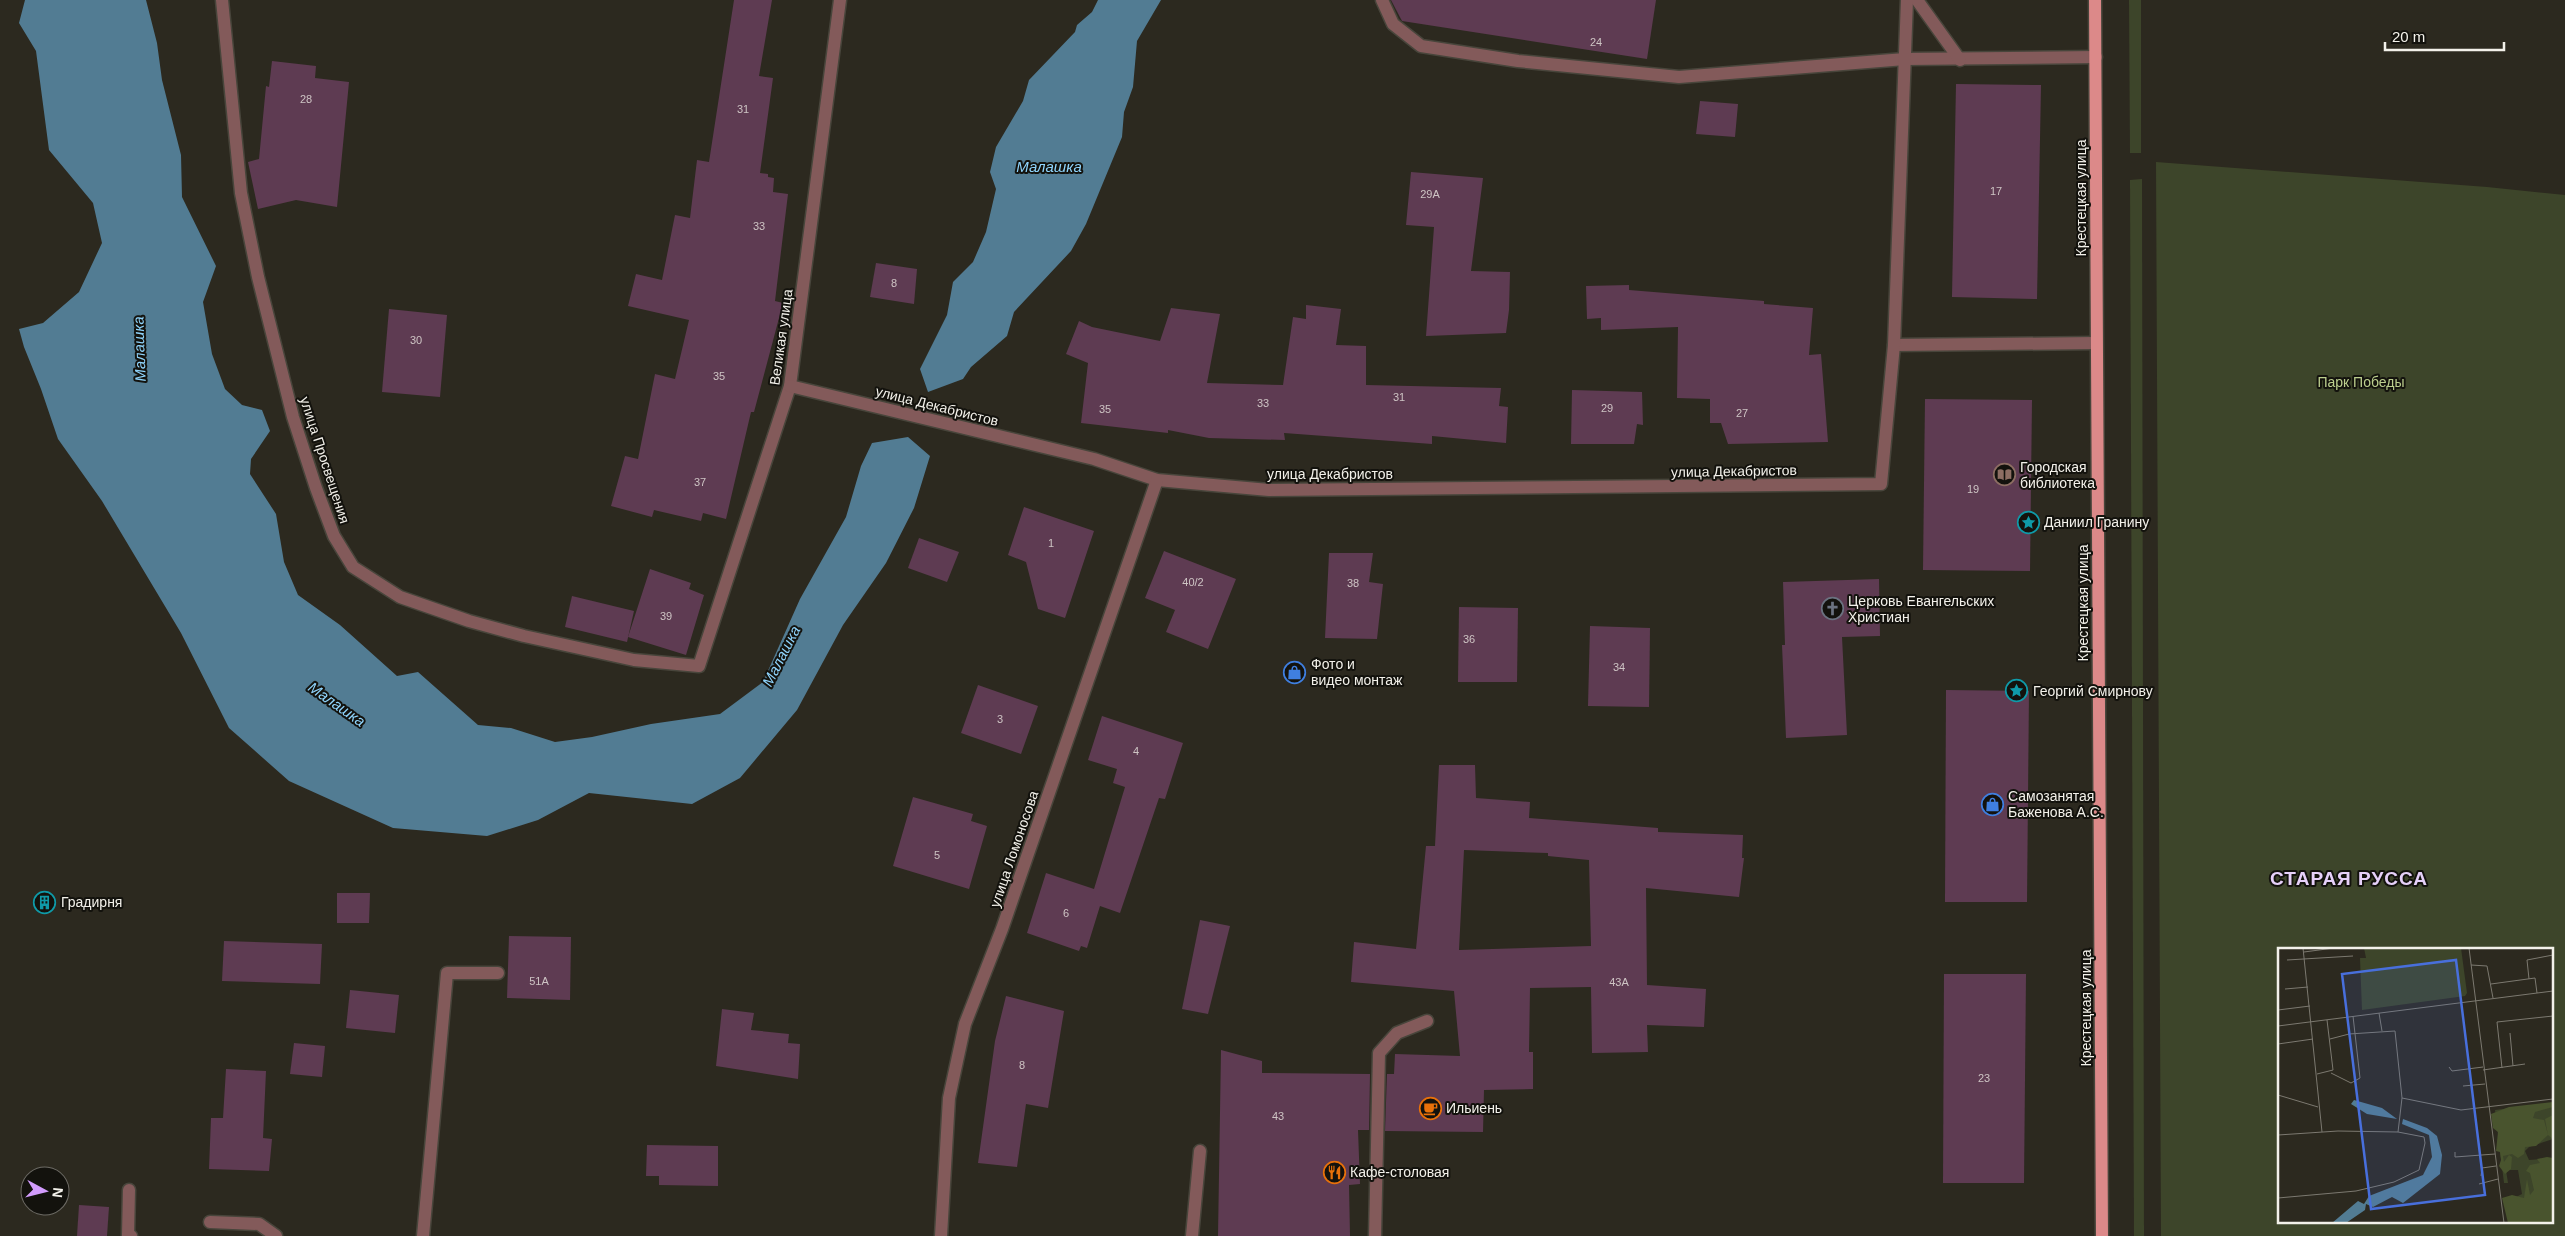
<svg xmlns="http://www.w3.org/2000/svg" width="2565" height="1236" font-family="Helvetica,sans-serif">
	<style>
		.green { fill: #3d452a; fill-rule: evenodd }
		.water { fill: #527c93 }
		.building { fill: #5e3b52; fill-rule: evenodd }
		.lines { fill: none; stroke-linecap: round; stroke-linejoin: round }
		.minor-casing { stroke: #48453b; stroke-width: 15 }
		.major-casing { stroke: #48453b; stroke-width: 15 }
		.minor { stroke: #835a5a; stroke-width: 12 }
		.major { stroke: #dc8989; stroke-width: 12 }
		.labels { text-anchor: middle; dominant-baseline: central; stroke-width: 4; stroke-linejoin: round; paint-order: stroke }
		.number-label { font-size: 11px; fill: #cec4c4 }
		.street-label { font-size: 14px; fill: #f3f1ea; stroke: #13120d }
		.park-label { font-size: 14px; fill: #bccf8e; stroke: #13120d }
		.poi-label { font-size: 14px; fill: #f3f1ea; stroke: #13120d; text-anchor: start }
		.water-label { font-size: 15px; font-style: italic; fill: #8fd4fc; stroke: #13120d }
		.district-label { font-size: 19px; font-weight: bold; letter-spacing: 1px; fill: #e6d0f9; stroke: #13120d }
		.inset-road { fill: none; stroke: #7c7970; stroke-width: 1 }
		.view { fill: #486fdc; fill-opacity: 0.15; stroke: #486fdc; stroke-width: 2.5 }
		.inset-edge { fill: none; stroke: #f3f1ea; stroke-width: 2.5 }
	</style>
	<rect width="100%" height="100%" fill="#2c291f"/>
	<g class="green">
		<path d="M 2129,0 L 2141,0 L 2141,153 L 2130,153 Z"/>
		<path d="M 2156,162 L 2487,187 L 2565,195 L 2565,1236 L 2161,1236 ZM 2279,950 L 2551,950 L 2551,1222 L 2279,1222 Z"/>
		<path d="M 2142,179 L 2144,1236 L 2134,1236 L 2130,180 Z"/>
	</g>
	<g class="water">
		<path d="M 25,0 L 146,0 L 157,43 L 162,80 L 181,155 L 182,197 L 216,266 L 203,302 L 212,354 L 225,389 L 242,405 L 262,410 L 270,431 L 251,459 L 250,474 L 276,514 L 284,562 L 298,595 L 340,625 L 397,676 L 418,672 L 478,725 L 511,728 L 555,742 L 592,737 L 651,724 L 720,714 L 763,682 L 800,599 L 846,517 L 861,466 L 872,443 L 908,437 L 930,456 L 914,508 L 886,563 L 843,625 L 797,710 L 740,778 L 692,804 L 589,793 L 538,820 L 487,836 L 393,828 L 289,781 L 229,728 L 181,633 L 102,501 L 58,439 L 41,389 L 24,347 L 19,329 L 43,323 L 79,292 L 102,243 L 93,203 L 49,150 L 36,51 L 19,23 Z"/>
		<path d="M 1098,0 L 1161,0 L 1137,41 L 1133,87 L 1124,112 L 1122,137 L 1086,224 L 1071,251 L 1014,312 L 1007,336 L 971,367 L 963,379 L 928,392 L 920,369 L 947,315 L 953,282 L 973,262 L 986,232 L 996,189 L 990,172 L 996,147 L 1023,101 L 1029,80 L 1075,32 L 1077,25 L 1092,12 Z"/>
	</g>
	<g class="building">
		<path d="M 734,0 L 772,0 L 759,76 L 773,78 L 760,173 L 768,174 L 768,177 L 774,178 L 773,192 L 788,194 L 775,301 L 783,303 L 754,412 L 751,412 L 726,519 L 703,513 L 701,521 L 654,510 L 652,517 L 611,506 L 625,456 L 638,459 L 655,374 L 675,379 L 689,320 L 628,306 L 636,274 L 662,280 L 675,215 L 690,218 L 697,160 L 709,162 Z"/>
		<path d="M 1391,0 L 1656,0 L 1647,59 L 1402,21 Z"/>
		<path d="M 272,61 L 316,66 L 315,78 L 349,82 L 337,207 L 296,200 L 258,209 L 248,162 L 259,159 L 266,86 L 269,87 Z"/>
		<path d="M 1956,84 L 2041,85 L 2037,299 L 1952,297 Z"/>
		<path d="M 1700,101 L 1738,104 L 1735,137 L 1696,134 Z"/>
		<path d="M 1411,172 L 1483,178 L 1471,271 L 1510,272 L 1509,310 L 1506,333 L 1426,336 L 1434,227 L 1406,225 Z"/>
		<path d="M 876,263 L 917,269 L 914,304 L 870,297 Z"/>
		<path d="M 1629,285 L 1629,290 L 1764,301 L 1764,304 L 1813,308 L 1809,355 L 1821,354 L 1828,442 L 1728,444 L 1721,423 L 1710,423 L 1710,399 L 1677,398 L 1678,327 L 1601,330 L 1601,318 L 1587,319 L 1586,286 Z"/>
		<path d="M 1306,305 L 1341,309 L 1336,345 L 1366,346 L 1366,385 L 1501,388 L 1499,406 L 1508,407 L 1506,443 L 1432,436 L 1432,444 L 1284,433 L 1285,440 L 1209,438 L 1168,430 L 1168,433 L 1081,423 L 1088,363 L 1066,354 L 1079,321 L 1092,327 L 1160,341 L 1171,308 L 1220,314 L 1207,383 L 1283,385 L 1293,317 L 1306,319 Z"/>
		<path d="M 389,309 L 447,315 L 440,397 L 382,392 Z"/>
		<path d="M 1572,390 L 1642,392 L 1643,425 L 1637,424 L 1634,444 L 1571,444 Z"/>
		<path d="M 1925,399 L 2032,400 L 2030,571 L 1923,570 Z"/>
		<path d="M 1024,507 L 1094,531 L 1065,618 L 1038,609 L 1026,562 L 1008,555 Z"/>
		<path d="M 919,538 L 959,552 L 947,582 L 908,568 Z"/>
		<path d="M 1164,551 L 1236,579 L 1208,649 L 1166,632 L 1175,610 L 1145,598 Z"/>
		<path d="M 1329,553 L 1373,553 L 1369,582 L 1383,584 L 1377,639 L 1325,638 Z"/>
		<path d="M 650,569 L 691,583 L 689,589 L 704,595 L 686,655 L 628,637 Z"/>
		<path d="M 1879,579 L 1880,636 L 1842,637 L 1847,735 L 1786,738 L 1782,645 L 1785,645 L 1783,582 Z"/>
		<path d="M 572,596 L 634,611 L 627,642 L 565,627 Z"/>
		<path d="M 1459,607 L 1518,608 L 1517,682 L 1458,682 Z"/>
		<path d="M 1590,626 L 1650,628 L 1649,707 L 1588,706 Z"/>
		<path d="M 978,685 L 1038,706 L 1021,754 L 961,733 Z"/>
		<path d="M 1946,690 L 2029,691 L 2027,902 L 1945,902 Z"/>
		<path d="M 1102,716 L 1183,743 L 1165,799 L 1159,798 L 1120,913 L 1100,906 L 1087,948 L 1081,946 L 1079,951 L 1027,933 L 1046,873 L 1094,889 L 1125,787 L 1113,783 L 1117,769 L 1088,760 Z"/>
		<path d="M 1439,765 L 1475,765 L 1476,798 L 1530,802 L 1529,818 L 1658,828 L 1658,832 L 1743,835 L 1742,858 L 1744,858 L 1739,897 L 1646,888 L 1647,985 L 1706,989 L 1704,1027 L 1647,1025 L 1648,1052 L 1592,1053 L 1591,987 L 1530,988 L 1529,1052 L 1533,1052 L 1533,1089 L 1484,1090 L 1483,1132 L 1385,1131 L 1387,1074 L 1394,1074 L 1395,1054 L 1460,1056 L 1454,991 L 1351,982 L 1354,942 L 1416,949 L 1426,846 L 1435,846 ZM 1464,850 L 1548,853 L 1548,856 L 1589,860 L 1591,946 L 1459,950 Z"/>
		<path d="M 913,797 L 973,814 L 971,821 L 987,826 L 969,889 L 893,866 Z"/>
		<path d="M 337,893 L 370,893 L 369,923 L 337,923 Z"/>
		<path d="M 1200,920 L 1230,926 L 1208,1014 L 1182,1009 Z"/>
		<path d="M 509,936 L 571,937 L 570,1000 L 507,998 Z"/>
		<path d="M 224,941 L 322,944 L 320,984 L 222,981 Z"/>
		<path d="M 1944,974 L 2026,974 L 2024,1183 L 1943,1183 Z"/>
		<path d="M 350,990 L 399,995 L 395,1033 L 346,1028 Z"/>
		<path d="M 1006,996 L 1064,1011 L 1048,1108 L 1026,1104 L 1017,1167 L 978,1163 L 995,1041 Z"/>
		<path d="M 722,1009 L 754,1013 L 751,1030 L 789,1034 L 788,1043 L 800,1044 L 798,1079 L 716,1066 Z"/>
		<path d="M 294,1043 L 325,1046 L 322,1077 L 290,1074 Z"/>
		<path d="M 1221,1050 L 1262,1061 L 1262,1073 L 1370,1074 L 1369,1130 L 1358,1130 L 1360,1184 L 1349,1185 L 1350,1236 L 1218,1236 Z"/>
		<path d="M 226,1069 L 266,1071 L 263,1138 L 272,1139 L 269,1171 L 209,1169 L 211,1118 L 223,1118 Z"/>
		<path d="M 647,1145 L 718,1146 L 718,1186 L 659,1185 L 659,1176 L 646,1176 Z"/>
		<path d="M 79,1205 L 109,1207 L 107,1236 L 77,1236 Z"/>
	</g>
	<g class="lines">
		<defs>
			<g id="minor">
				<path d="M 222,0 L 241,193 L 258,277 L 293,417 L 316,488 L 334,536 L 353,567 L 400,597 L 469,621 L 524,636 L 634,660 L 699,666 L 790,386 L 840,0"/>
				<path d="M 1382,0 L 1393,24 L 1421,46 L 1518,61 L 1679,77 L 1905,59 L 2096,57"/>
				<path d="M 1917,0 L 1960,60"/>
				<path d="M 1894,345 L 2096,343"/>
				<path d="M 790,386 L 1094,459 L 1157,480 L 1269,490 L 1881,484 L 1894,345 L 1907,0"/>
				<path d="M 129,1190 L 128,1235 L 131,1236"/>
				<path d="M 210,1222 L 259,1224 L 276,1236"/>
				<path d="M 423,1236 L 447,973 L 498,973"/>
				<path d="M 941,1236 L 949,1098 L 965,1024 L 1002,929 L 1157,480"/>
				<path d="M 1192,1236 L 1200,1151"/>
				<path d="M 1375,1236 L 1379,1053 L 1397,1033 L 1427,1021"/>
			</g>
			<path id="major" d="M 2095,0 L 2102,1236"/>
		</defs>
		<use href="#minor" class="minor-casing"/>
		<use href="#major" class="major-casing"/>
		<use href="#minor" class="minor"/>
		<use href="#major" class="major"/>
	</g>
	<defs>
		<symbol id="library-ring" viewBox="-11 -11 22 22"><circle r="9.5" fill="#13120d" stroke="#8d6e63" stroke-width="1.5"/><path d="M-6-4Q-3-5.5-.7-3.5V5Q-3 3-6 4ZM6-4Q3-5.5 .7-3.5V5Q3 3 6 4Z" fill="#8d6e63"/></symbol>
		<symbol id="sight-ring" viewBox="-11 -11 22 22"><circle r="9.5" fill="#13120d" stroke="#0f9aa8" stroke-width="1.5"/><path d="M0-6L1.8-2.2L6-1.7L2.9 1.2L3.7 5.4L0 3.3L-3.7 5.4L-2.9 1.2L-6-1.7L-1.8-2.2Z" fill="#0f9aa8"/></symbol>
		<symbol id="church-ring" viewBox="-11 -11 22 22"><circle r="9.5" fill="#13120d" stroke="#6b7280" stroke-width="1.5"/><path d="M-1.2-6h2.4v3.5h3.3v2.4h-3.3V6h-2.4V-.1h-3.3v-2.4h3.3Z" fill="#6b7280"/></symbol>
		<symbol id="shop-ring" viewBox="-11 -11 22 22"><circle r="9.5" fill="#13120d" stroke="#3f7fe0" stroke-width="1.5"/><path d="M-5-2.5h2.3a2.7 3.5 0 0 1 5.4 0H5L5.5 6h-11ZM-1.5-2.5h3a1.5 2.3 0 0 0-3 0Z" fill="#3f7fe0"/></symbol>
		<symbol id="building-ring" viewBox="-11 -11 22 22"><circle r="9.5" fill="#13120d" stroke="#0f9aa8" stroke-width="1.5"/><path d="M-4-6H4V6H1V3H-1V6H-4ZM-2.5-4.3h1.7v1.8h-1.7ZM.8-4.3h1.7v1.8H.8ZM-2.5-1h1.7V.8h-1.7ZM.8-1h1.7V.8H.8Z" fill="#0f9aa8"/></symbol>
		<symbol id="cafe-ring" viewBox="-11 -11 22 22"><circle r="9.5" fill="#13120d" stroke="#e8710a" stroke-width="1.5"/><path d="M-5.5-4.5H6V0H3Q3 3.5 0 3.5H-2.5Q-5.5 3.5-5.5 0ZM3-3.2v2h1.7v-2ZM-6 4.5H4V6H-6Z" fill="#e8710a"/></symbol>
		<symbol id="restaurant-ring" viewBox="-11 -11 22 22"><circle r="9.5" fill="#13120d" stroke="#e8710a" stroke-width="1.5"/><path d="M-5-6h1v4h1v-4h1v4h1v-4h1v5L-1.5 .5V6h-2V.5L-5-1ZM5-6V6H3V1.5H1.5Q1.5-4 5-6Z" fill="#e8710a"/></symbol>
	</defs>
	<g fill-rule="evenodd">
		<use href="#library-ring" x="1992" y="462" width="25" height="25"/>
		<use href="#sight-ring" x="2016" y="510" width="25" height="25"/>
		<use href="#church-ring" x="1820" y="596" width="25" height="25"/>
		<use href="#shop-ring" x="1282" y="660" width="25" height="25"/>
		<use href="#sight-ring" x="2004" y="678" width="25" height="25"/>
		<use href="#shop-ring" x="1980" y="792" width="25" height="25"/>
		<use href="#building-ring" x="32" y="890" width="25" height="25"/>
		<use href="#cafe-ring" x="1418" y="1096" width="25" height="25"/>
		<use href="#restaurant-ring" x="1322" y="1160" width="25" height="25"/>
	</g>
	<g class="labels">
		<g class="number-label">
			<text x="1596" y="42">24</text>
			<text x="306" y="99">28</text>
			<text x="743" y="109">31</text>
			<text x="1996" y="191">17</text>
			<text x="1430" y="194">29А</text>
			<text x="759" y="226">33</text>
			<text x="894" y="283">8</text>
			<text x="416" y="340">30</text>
			<text x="719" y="376">35</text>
			<text x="1399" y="397">31</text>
			<text x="1263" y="403">33</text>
			<text x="1607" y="408">29</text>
			<text x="1105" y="409">35</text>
			<text x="1742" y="413">27</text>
			<text x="700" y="482">37</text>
			<text x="1973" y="489">19</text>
			<text x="1051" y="543">1</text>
			<text x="1193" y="582">40/2</text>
			<text x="1353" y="583">38</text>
			<text x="666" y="616">39</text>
			<text x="1469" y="639">36</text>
			<text x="1619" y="667">34</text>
			<text x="1000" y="719">3</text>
			<text x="1136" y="751">4</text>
			<text x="937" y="855">5</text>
			<text x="1066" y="913">6</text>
			<text x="539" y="981">51А</text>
			<text x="1619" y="982">43А</text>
			<text x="1022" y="1065">8</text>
			<text x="1984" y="1078">23</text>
			<text x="1278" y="1116">43</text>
		</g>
		<g class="street-label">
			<text transform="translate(2081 198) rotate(-90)">Крестецкая улица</text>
			<text transform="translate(781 337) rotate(-82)">Великая улица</text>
			<text transform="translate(937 406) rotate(14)">улица Декабристов</text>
			<text transform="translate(325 460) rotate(72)">улица Просвещения</text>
			<text transform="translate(1734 471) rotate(-1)">улица Декабристов</text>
			<text x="1330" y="474">улица Декабристов</text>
			<text transform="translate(2083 603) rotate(-90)">Крестецкая улица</text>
			<text transform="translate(1014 849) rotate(-71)">улица Ломоносова</text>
			<text transform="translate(2086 1008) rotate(-90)">Крестецкая улица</text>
		</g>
		<g class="park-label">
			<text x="2361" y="382">Парк Победы</text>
		</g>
		<g class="poi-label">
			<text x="2020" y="467">Городская<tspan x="2020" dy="16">библиотека</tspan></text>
			<text x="2044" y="522">Даниил Гранину</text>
			<text x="1848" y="601">Церковь Евангельских<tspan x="1848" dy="16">Христиан</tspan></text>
			<text x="1311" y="664">Фото и<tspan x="1311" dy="16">видео монтаж</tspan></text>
			<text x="2033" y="691">Георгий Смирнову</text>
			<text x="2008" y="796">Самозанятая<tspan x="2008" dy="16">Баженова А.С.</tspan></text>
			<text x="61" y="902">Градирня</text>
			<text x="1446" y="1108">Ильиень</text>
			<text x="1350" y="1172">Кафе-столовая</text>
		</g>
		<g class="water-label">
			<text x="1049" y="166">Малашка</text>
			<text transform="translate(139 349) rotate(-92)">Малашка</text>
			<text transform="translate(781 656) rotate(-63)">Малашка</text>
			<text transform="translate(337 704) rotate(35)">Малашка</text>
		</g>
		<g class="district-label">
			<text x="2349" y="878">СТАРАЯ РУССА</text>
		</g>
	</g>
	<g transform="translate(2278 948)">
		<rect width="275" height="275" fill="#2c291f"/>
		<path d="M 86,0 L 183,0 L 189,45 L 187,48 L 84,62 L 82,10 L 88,10 ZM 275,155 L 275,191 L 251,199 L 247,203 L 251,212 L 275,210 L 275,275 L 231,275 L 228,254 L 244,246 L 240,222 L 228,222 L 230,235 L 226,235 L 217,162 Z" fill="#3d452a"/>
		<path d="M 275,154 L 275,159 L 257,164 L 255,170 L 266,172 L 270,187 L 267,171 L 275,167 L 275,191 L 270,187 L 258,198 L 247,199 L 246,206 L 240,210 L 234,206 L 225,208 L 226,214 L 231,207 L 234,209 L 233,221 L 227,226 L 221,218 L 223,212 L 222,204 L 218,203 L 220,184 L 215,180 L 213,166 L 231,159 ZM 269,209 L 275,210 L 275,275 L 230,275 L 224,250 L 234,247 L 246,250 L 249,231 L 252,247 L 256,242 L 252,225 L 248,223 L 252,217 L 262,215 L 259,211 Z" fill="#49542e"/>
		<path d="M 76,152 L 104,160 L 119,171 L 89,166 L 73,156 ZM 125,171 L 149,180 L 159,188 L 164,207 L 162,226 L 125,255 L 114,249 L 95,259 L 88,256 L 87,262 L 68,275 L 54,275 L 80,253 L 86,256 L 91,248 L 145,227 L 154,209 L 151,187 L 124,176 Z" fill="#527c93"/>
		<path class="inset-road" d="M 25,0 L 44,184M 191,0 L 226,275M 26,4 L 56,0M 9,12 L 75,8M 193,17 L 209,18 L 215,50M 251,31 L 249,12 L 275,7M 213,36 L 257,30 L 259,45M 7,41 L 30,39M 0,62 L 32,58M 101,65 L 104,83M 0,78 L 275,43M 232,85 L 235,118M 52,91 L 71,86 L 117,83 L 124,150 L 120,184M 0,96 L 35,91M 171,119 L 174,123 L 205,119M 224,120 L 219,74 L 275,68M 205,122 L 247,116M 53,125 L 73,135 L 82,130 L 75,68M 39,126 L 55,122 L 49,72M 185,138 L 207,136M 0,147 L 40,159M 124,150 L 183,162 L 275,151M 0,187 L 60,183 L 120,184 L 146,189 L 147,195 L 141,222 L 116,234 L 78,243 L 0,250M 177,204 L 177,209 L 217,206M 203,228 L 204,220 L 218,218M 201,236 L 220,231"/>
		<path class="view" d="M 178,12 L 207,247 L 93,261 L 64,26 Z"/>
		<rect width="275" height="275" class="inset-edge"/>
	</g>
	<g transform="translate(45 1191) rotate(97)"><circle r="24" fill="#13120d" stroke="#6d6b65"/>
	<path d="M0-4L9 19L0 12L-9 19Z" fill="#d29cfd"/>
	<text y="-8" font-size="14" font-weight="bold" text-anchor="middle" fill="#f3f1ea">N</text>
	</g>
	<path d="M2385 42v8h119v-8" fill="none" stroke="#f3f1ea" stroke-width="2.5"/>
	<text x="2392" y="42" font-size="15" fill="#f3f1ea" stroke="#13120d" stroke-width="4" paint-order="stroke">20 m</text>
</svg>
